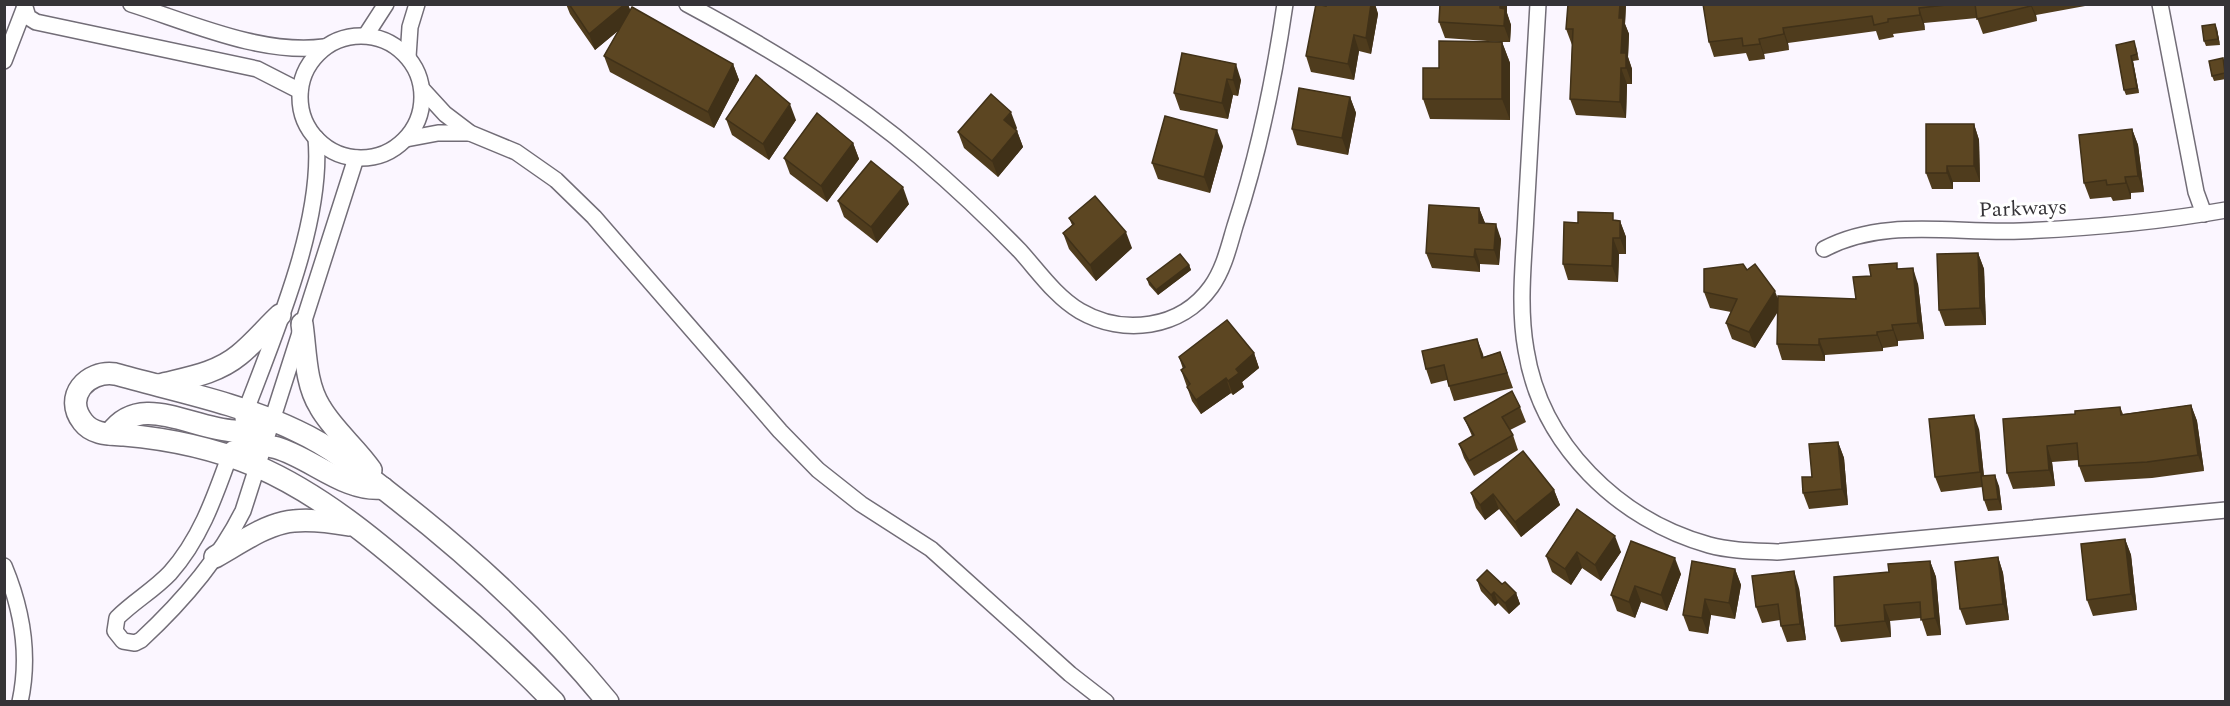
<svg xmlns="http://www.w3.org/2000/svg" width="2230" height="706" font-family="Spectral,serif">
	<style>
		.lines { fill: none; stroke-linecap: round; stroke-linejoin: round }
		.street-casing { stroke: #726d77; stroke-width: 18 }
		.secondary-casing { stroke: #726d77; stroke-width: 24 }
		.street { stroke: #fff; stroke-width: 15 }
		.secondary { stroke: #fff; stroke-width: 21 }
		.wall { fill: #4f3c1d }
		.shaded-wall { fill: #403118 }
		.building { fill: #5c4622; stroke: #403118; stroke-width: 1.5 }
		.labels { text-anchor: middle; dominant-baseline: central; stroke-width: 6; stroke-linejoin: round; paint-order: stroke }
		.street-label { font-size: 21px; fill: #353337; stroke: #fff }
	</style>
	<rect width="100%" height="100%" fill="#fbf6ff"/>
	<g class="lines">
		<defs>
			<g id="street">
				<path d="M 24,4 L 28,17 L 36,22 L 257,69 L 300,91"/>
				<path d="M 131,4 C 191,23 261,55 324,47"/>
				<path d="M 687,4 C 769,48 849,96 920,157 C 955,187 988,218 1020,251 C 1038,271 1056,297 1080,311 C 1123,336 1181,329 1211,287 C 1224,269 1229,246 1235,226 C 1259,153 1274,80 1285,4"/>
				<path d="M 1538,4 C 1534,74 1530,144 1526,214 C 1524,259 1518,305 1526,350 C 1541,445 1619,520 1709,545 C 1731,551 1754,551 1777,552 L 2226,510"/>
				<path d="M 2160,4 L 2196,192 L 2204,214"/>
				<path d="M 366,35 L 386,4"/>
				<circle cx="361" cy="97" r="61"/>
				<path d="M 408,57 L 410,27 L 417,4"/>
				<path d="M 4,61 L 24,9"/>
				<path d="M 423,90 L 445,114 L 470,133 L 516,152 L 556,180 L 594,217 L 780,431 L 818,470 L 861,504 L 931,549 L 1070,674 L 1106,702"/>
				<path d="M 406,139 L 438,133 L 470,133"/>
				<path d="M 1824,249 C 1884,217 1955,234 2021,231 C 2090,228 2158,222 2226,210"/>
				<path d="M 243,418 C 273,338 324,223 316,138"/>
				<path d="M 232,449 C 216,493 202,537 170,573 C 154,590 134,601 117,618 L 115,631 L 123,641 L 135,643 L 141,640 C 181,603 218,561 243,511 L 356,158"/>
				<path d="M 4,566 C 22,609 30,656 20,702"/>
			</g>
			<g id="secondary">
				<path d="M 302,324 C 306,352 305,383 320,407 C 333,430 356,448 371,470"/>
				<path d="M 159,385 C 186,378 216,374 239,355 C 254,343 266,328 280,315"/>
				<path d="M 110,434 C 149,378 223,459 272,420"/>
				<path d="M 236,451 C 285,425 331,494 383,488"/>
				<path d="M 215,557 C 272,524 281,513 349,525"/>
				<path d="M 554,702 C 518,665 480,630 441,597 C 385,548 325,496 256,466 C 213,448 171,439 124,435 C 110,434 93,435 83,422 C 63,397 87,370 115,374 C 176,391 239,403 297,431 C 334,448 366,475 398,500 C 475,560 546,626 608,702"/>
			</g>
		</defs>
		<use href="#street" class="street-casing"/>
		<use href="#secondary" class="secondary-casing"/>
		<use href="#street" class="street"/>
		<use href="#secondary" class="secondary"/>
	</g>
	<g class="wall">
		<path d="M 566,4 L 628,4 L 630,10 L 733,64 L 739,80 L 714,128 L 610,72 L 604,56 L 618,31 L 595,50 L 570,14 Z"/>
		<path d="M 1326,4 L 1375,4 L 1378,14 L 1371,54 L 1359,51 L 1354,80 L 1311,72 L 1306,56 Z"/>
		<path d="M 1440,4 L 1507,4 L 1507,13 L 1511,25 L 1510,42 L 1502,42 L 1510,63 L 1510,120 L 1430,119 L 1423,99 L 1501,42 L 1445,38 L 1439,22 Z"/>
		<path d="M 1568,4 L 1626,4 L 1625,24 L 1629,34 L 1628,57 L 1632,69 L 1632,84 L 1627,84 L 1626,118 L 1576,115 L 1570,99 L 1572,45 L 1566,29 Z"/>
		<path d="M 1677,4 L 1691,4 L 1691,5 L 1677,6 Z"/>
		<path d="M 1703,4 L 2096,4 L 2036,15 L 2037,21 L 1983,34 L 1977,18 L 1924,23 L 1925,30 L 1893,34 L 1894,37 L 1879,40 L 1876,31 L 1788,43 L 1789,50 L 1764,54 L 1765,59 L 1749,61 L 1746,53 L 1714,57 L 1709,42 Z"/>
		<path d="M 2217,29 L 2220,45 L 2206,46 L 2204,41 Z"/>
		<path d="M 2116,45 L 2136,47 L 2139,60 L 2133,61 L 2139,93 L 2126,95 L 2124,90 Z"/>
		<path d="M 1182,53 L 1241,80 L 1238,96 L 1233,95 L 1228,119 L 1180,110 L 1174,93 Z"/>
		<path d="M 2223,58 L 2226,69 L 2226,79 L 2214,81 L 2212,76 Z"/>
		<path d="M 1350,97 L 1356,113 L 1348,155 L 1297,145 L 1292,129 Z"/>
		<path d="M 726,119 L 796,120 L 769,160 L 732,135 Z"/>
		<path d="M 1974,124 L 1979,140 L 1980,182 L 1953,182 L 1953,189 L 1932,189 L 1926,173 Z"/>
		<path d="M 1017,128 L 1016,129 L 1017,131 L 1023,147 L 998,177 L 964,148 L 958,132 Z"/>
		<path d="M 2132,129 L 2138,145 L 2144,192 L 2131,193 L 2131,199 L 2113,201 L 2111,197 L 2090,199 L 2084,183 Z"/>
		<path d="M 853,143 L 859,159 L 827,202 L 790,174 L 784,158 Z"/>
		<path d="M 1223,146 L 1210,193 L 1158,179 L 1152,163 Z"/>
		<path d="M 838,201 L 909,204 L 877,243 L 844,217 Z"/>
		<path d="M 1479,208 L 1485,223 L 1501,239 L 1499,265 L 1480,264 L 1480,272 L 1432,268 L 1426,253 Z"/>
		<path d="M 1069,218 L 1132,248 L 1096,281 L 1069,249 L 1063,233 L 1072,225 Z"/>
		<path d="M 1620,221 L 1626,237 L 1626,254 L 1619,254 L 1618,282 L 1568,280 L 1563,264 L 1578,223 Z"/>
		<path d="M 1978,253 L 1984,269 L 1986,325 L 1945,326 L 1939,310 Z"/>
		<path d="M 1189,265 L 1191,270 L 1158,295 L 1149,285 L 1147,279 Z"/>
		<path d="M 1899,269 L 1918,284 L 1924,339 L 1898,341 L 1898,346 L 1883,348 L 1883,351 L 1825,355 L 1825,361 L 1782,360 L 1777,344 L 1777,312 L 1755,348 L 1732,339 L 1726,323 L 1731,312 L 1710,308 L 1704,292 L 1747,270 L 1778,298 L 1856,299 L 1871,276 Z"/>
		<path d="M 1500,352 L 1513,388 L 1454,401 L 1447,380 L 1431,384 L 1426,369 L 1483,354 L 1483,357 Z"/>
		<path d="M 1254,353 L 1259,368 L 1242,382 L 1244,387 L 1233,395 L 1231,393 L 1201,414 L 1192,401 L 1181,370 L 1183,369 L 1179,357 Z"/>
		<path d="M 2191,405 L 2197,421 L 2204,471 L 2152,478 L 2085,482 L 2079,466 L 2079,460 L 2052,462 L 2055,486 L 2013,489 L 2007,473 L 2075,414 L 2120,407 L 2123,414 Z"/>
		<path d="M 1520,407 L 1526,422 L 1510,430 L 1513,435 L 1518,450 L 1474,476 L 1464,458 L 1459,444 L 1472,436 L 1464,418 Z"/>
		<path d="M 1979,429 L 1984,476 L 1999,486 L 2002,510 L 1988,511 L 1984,500 L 1983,487 L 1941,492 L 1935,477 Z"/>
		<path d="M 1838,442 L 1844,458 L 1848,505 L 1809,509 L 1803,493 L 1812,477 Z"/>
		<path d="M 1554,490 L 1560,505 L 1521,537 L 1499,509 L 1485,520 L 1476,508 L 1471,493 Z"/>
		<path d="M 1577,509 L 1621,552 L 1601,581 L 1582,568 L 1571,585 L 1552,572 L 1546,556 Z"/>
		<path d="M 2125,539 L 2131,555 L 2137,610 L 2093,616 L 2087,600 Z"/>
		<path d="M 1631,541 L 1681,574 L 1667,611 L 1641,602 L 1635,618 L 1617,611 L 1611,595 Z"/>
		<path d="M 1998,557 L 2003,573 L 2009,620 L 1966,625 L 1960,609 Z"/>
		<path d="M 1930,561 L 1936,577 L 1941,635 L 1927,636 L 1921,618 L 1890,621 L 1891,637 L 1841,642 L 1835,626 L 1889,572 Z"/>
		<path d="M 1735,569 L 1741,585 L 1735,619 L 1711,615 L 1708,634 L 1689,631 L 1683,615 Z"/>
		<path d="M 1477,580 L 1502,584 L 1516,593 L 1520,604 L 1509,614 L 1498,603 L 1495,606 L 1481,591 Z"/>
		<path d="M 1799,588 L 1806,640 L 1787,642 L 1781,626 L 1780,620 L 1762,623 L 1756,607 Z"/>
	</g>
	<g class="shaded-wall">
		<path d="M 625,4 L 628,4 L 633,18 L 595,50 L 589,34 Z"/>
		<path d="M 1368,4 L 1375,4 L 1378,14 L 1371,54 L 1366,38 Z"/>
		<path d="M 1500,4 L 1507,4 L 1507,13 L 1511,25 L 1510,42 L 1504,26 L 1500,8 Z"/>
		<path d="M 1620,4 L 1626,4 L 1625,24 L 1629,34 L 1628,57 L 1632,69 L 1632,84 L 1621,53 L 1619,18 Z"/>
		<path d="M 2031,4 L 2036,15 L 2037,21 L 2031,6 Z"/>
		<path d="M 1919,8 L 1924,23 L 1925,30 L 1920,15 Z"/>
		<path d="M 2215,24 L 2217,29 L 2220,45 L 2218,39 Z"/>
		<path d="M 1783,28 L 1788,43 L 1789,50 L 1784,34 Z"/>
		<path d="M 1354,35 L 1359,51 L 1354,80 L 1348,64 Z"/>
		<path d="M 1759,39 L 1764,54 L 1765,59 L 1760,44 Z"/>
		<path d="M 1502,42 L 1510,63 L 1510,120 L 1502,99 Z"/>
		<path d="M 2131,56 L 2133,61 L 2139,93 L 2137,88 Z"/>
		<path d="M 733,64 L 739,80 L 714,128 L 708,112 Z"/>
		<path d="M 1236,64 L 1241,80 L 1238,96 L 1233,80 Z"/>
		<path d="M 1621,68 L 1627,84 L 1626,118 L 1620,102 Z"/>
		<path d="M 1227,79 L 1233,95 L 1228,119 L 1222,103 Z"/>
		<path d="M 1350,97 L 1356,113 L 1348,155 L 1342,138 Z"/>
		<path d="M 790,104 L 796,120 L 769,160 L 763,144 Z"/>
		<path d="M 1011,112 L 1017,128 L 1010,136 L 1004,120 Z"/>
		<path d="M 1974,124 L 1979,140 L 1980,182 L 1974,166 Z"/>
		<path d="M 2132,129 L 2138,145 L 2144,192 L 2138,176 Z"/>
		<path d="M 1217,130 L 1223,146 L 1210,193 L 1204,177 Z"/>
		<path d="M 1017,131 L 1023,147 L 998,177 L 992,161 Z"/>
		<path d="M 853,143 L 859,159 L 827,202 L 821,186 Z"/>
		<path d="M 1947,166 L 1953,182 L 1953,189 L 1947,173 Z"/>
		<path d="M 2125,177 L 2131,193 L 2131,199 L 2126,183 Z"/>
		<path d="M 903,187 L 909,204 L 877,243 L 871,227 Z"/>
		<path d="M 1479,208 L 1485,223 L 1479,223 Z"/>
		<path d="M 1620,221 L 1626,237 L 1626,254 L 1620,238 Z"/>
		<path d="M 1496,224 L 1501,239 L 1499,265 L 1494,250 Z"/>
		<path d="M 1126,232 L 1132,248 L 1096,281 L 1090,265 Z"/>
		<path d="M 1613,238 L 1619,254 L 1618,282 L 1612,266 Z"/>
		<path d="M 1475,249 L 1480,264 L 1480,272 L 1474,257 Z"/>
		<path d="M 1978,253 L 1984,269 L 1986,325 L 1980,308 Z"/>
		<path d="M 1189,265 L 1191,270 L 1158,295 L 1156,290 Z"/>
		<path d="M 1913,268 L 1918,284 L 1924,339 L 1918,323 Z"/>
		<path d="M 1775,291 L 1781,307 L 1755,348 L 1749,332 Z"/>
		<path d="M 1892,325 L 1898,341 L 1898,346 L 1893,330 Z"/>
		<path d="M 1877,332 L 1883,348 L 1883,351 L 1877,335 Z"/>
		<path d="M 1477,339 L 1483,354 L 1487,373 L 1482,358 Z"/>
		<path d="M 1819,339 L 1825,355 L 1825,361 L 1819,345 Z"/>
		<path d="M 1254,353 L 1259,368 L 1242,382 L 1244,387 L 1233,395 L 1228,381 L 1236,369 Z"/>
		<path d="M 1226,378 L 1231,393 L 1201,414 L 1196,400 Z"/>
		<path d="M 2191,405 L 2197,421 L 2204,471 L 2198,455 Z"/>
		<path d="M 1974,415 L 1979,429 L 1985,487 L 1980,472 Z"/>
		<path d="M 1838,442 L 1844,458 L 1848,505 L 1842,489 Z"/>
		<path d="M 2047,446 L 2052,462 L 2055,486 L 2049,470 Z"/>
		<path d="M 1995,475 L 1999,486 L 2002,510 L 1998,499 Z"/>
		<path d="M 1554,490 L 1560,505 L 1521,537 L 1515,522 Z"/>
		<path d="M 1493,494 L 1499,509 L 1485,520 L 1480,505 Z"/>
		<path d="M 1615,536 L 1621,552 L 1601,581 L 1595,565 Z"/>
		<path d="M 2125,539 L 2131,555 L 2137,610 L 2131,594 Z"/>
		<path d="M 1577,552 L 1582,568 L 1571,585 L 1565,569 Z"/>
		<path d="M 1998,557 L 2003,573 L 2009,620 L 2003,604 Z"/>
		<path d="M 1675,558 L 1681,574 L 1667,611 L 1661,595 Z"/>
		<path d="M 1930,561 L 1936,577 L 1941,635 L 1935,618 Z"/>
		<path d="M 1735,569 L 1741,585 L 1735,619 L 1729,603 Z"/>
		<path d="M 1794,571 L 1799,588 L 1806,640 L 1800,624 Z"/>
		<path d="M 1635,586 L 1641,602 L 1635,618 L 1629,602 Z"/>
		<path d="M 1494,592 L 1498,603 L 1495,606 L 1491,595 Z"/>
		<path d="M 1516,593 L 1520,604 L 1509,614 L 1505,603 Z"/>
		<path d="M 1705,599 L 1711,615 L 1708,634 L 1702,618 Z"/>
		<path d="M 1884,605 L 1890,621 L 1891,637 L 1885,621 Z"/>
	</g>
	<g class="building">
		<path d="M 569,4 L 625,4 L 589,34 Z"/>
		<path d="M 1316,4 L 1326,6 L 1326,4 L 1371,4 L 1366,38 L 1354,35 L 1348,64 L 1306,56 Z"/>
		<path d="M 1440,4 L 1500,4 L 1500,8 L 1505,9 L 1504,26 L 1439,22 Z"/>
		<path d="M 1568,4 L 1620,4 L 1619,18 L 1623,18 L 1621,53 L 1626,53 L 1626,68 L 1621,68 L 1620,102 L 1570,99 L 1573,29 L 1566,29 Z"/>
		<path d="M 1703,4 L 1955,4 L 1919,8 L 1920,15 L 1888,19 L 1888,22 L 1874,25 L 1872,16 L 1783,28 L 1784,34 L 1759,39 L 1760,44 L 1743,46 L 1742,38 L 1709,42 Z"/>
		<path d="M 1975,4 L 2031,4 L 2031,6 L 1977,19 Z"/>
		<path d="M 632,7 L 733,64 L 708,112 L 604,56 Z"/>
		<path d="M 2215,24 L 2218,39 L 2204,41 L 2202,26 Z"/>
		<path d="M 1439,41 L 1502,42 L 1502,99 L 1423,99 L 1423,68 L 1439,68 Z"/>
		<path d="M 2134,41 L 2137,54 L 2131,56 L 2137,88 L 2124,90 L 2116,45 Z"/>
		<path d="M 1182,53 L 1236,64 L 1233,80 L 1227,79 L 1222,103 L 1174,93 Z"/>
		<path d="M 2223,58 L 2225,73 L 2212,76 L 2209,61 Z"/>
		<path d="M 756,75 L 790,104 L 763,144 L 726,119 Z"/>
		<path d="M 1299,88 L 1350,97 L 1342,138 L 1292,129 Z"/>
		<path d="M 991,94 L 1011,112 L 1004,120 L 1017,131 L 992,161 L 958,132 Z"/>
		<path d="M 817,113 L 853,143 L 821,186 L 784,158 Z"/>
		<path d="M 1165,116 L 1217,130 L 1204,177 L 1152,163 Z"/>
		<path d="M 1926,124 L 1974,124 L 1974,166 L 1947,166 L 1947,173 L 1926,173 Z"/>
		<path d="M 2132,129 L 2138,176 L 2125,177 L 2126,183 L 2107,185 L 2106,180 L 2084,183 L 2079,135 Z"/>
		<path d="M 871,161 L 903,187 L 871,227 L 838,201 Z"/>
		<path d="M 1095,196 L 1126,232 L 1090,265 L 1063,233 L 1074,224 L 1069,218 Z"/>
		<path d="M 1429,205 L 1479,208 L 1479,223 L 1496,224 L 1494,250 L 1475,249 L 1474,257 L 1426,253 Z"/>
		<path d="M 1578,212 L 1613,213 L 1613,220 L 1620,221 L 1620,238 L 1613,238 L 1612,266 L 1563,264 L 1564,222 L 1578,223 Z"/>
		<path d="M 1978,253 L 1980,308 L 1939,310 L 1937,254 Z"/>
		<path d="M 1180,254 L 1189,265 L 1156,290 L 1147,279 Z"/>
		<path d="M 1897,263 L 1897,269 L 1913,268 L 1918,323 L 1892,325 L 1893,330 L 1877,332 L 1877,335 L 1819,339 L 1819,345 L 1777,344 L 1778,296 L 1856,299 L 1853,277 L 1871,276 L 1869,265 Z"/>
		<path d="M 1743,264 L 1747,270 L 1755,264 L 1775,291 L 1749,332 L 1726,323 L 1737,299 L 1704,292 L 1704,269 Z"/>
		<path d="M 1227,320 L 1254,353 L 1236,369 L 1239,373 L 1228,381 L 1226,378 L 1196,400 L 1187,387 L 1190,384 L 1181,370 L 1185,367 L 1179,357 Z"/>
		<path d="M 1477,339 L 1482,358 L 1500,352 L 1507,373 L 1449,386 L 1444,365 L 1426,369 L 1422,351 Z"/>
		<path d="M 1512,391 L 1520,407 L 1502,417 L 1513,435 L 1469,461 L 1459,444 L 1474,435 L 1464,418 Z"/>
		<path d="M 2191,405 L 2198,455 L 2147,462 L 2079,466 L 2077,443 L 2047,446 L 2049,470 L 2007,473 L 2003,419 L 2075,414 L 2075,411 L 2120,407 L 2121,415 Z"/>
		<path d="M 1974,415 L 1980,472 L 1935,477 L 1929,419 Z"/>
		<path d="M 1838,442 L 1842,489 L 1803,493 L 1802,477 L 1812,477 L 1809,444 Z"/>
		<path d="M 1523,451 L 1554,490 L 1515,522 L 1493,494 L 1480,505 L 1471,493 Z"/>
		<path d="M 1995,475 L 1998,499 L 1984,500 L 1981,476 Z"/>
		<path d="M 1577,509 L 1615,536 L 1595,565 L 1577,552 L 1565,569 L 1546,556 Z"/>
		<path d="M 2125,539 L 2131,594 L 2087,600 L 2081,544 Z"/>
		<path d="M 1631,541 L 1675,558 L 1661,595 L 1635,586 L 1629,602 L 1611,595 Z"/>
		<path d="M 1998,557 L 2003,604 L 1960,609 L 1955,562 Z"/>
		<path d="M 1692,561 L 1735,569 L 1729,603 L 1705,599 L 1702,618 L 1683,615 Z"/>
		<path d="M 1930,561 L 1935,618 L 1921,620 L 1920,602 L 1884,605 L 1885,621 L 1835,626 L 1834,577 L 1889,572 L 1888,564 Z"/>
		<path d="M 1487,570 L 1502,584 L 1505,582 L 1516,593 L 1505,603 L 1494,592 L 1491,595 L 1477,580 Z"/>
		<path d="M 1794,571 L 1800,624 L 1781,626 L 1778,604 L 1756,607 L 1752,576 Z"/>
	</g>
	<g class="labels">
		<g class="street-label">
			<text transform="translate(2023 209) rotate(-2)">Parkways</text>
		</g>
	</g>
	<rect width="2230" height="706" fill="none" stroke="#353337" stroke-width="12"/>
</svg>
